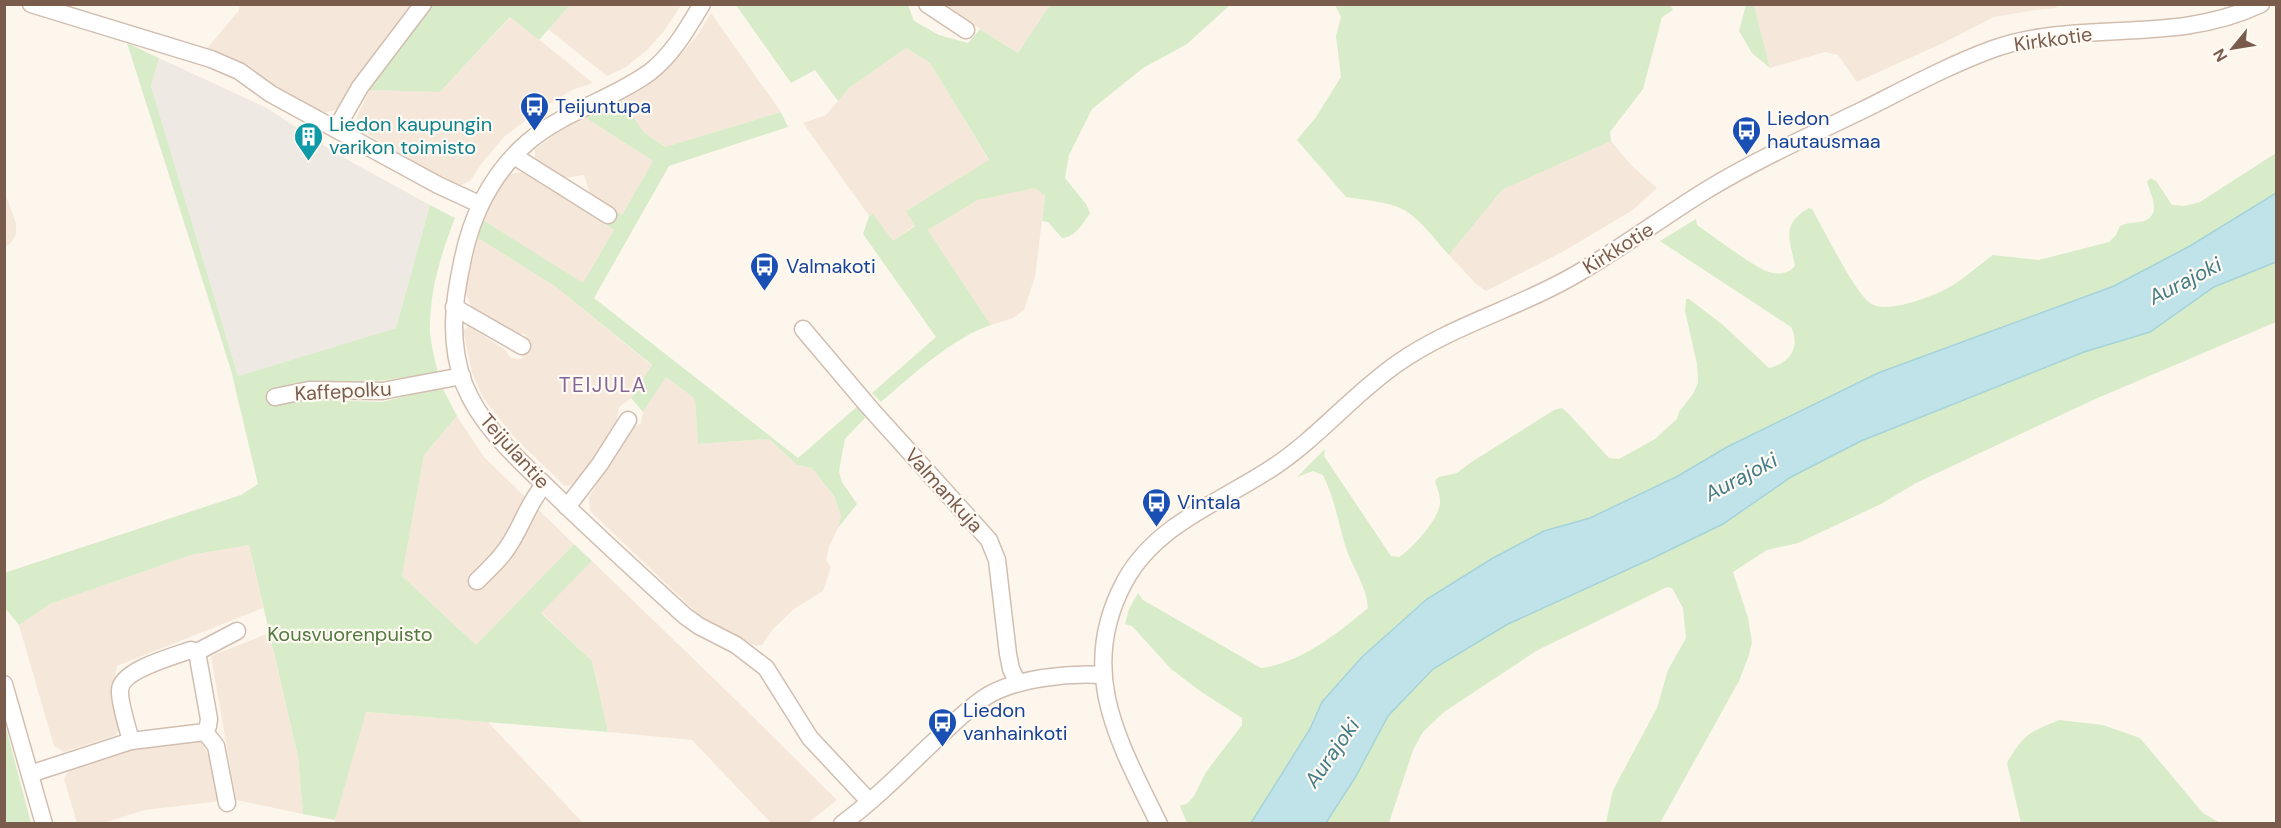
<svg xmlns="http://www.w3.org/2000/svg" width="2281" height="828" font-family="'DM Sans',sans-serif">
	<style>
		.residential { fill: #f5e8da }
		.industrial { fill: #efe9e4 }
		.green { fill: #d8ecc9 }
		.water { fill: #bfe3e8; stroke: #a5d3da; stroke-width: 1.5 }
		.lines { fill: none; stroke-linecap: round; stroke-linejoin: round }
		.minor-casing { stroke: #d1beb0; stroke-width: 19 }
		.minor { stroke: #fff; stroke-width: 16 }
		.labels { text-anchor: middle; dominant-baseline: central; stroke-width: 4.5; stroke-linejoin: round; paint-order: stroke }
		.street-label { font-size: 20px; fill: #7a5c4d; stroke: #fffaf3 }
		.transit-label { font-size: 20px; fill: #164399; stroke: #fffaf3; text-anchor: start }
		.culture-label { font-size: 20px; fill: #0d838f; stroke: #fffaf3; text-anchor: start }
		.park-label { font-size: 20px; fill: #537a41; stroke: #fffaf3 }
		.water-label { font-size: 21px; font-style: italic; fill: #437c86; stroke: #fffaf3 }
		.neighbourhood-label { font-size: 21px; letter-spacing: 1.5px; fill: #846695; stroke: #fffaf3 }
	</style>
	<rect width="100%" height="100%" fill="#fdf6ec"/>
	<g class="residential">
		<path d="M 2055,4 L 2057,8 L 2035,10 L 1994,17 L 1945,42 L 1857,82 L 1838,55 L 1825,52 L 1770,68 L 1754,5 Z"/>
		<path d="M 239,5 L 416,5 L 341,109 L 316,114 L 286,96 L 259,75 L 236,62 L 206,50 L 239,10 Z"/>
		<path d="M 570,5 L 570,4 L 681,5 L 664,31 L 648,49 L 626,67 L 607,76 L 548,29 Z"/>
		<path d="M 943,5 L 1050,5 L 1018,53 Z"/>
		<path d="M 711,13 L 781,112 L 665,147 L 645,133 L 622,101 L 641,90 L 668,69 L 697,36 Z"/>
		<path d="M 511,17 L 593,83 L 572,90 L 535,113 L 504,137 L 482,163 L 470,181 L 459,186 L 436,175 L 361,130 L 357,117 L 369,90 L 440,92 Z"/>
		<path d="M 906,48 L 930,63 L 989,161 L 907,210 L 915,225 L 892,242 L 873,214 L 869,216 L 803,123 L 826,115 L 849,88 Z"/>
		<path d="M 586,118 L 653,161 L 622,215 L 590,194 L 584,175 L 565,178 L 535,159 L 535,149 L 558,132 Z"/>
		<path d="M 1611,141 L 1632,166 L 1657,188 L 1633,210 L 1564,251 L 1486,291 L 1476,284 L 1449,255 L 1502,190 Z"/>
		<path d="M 522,172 L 614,230 L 583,284 L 483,220 L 494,196 L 510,174 Z"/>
		<path d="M 1035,187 L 1045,196 L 1035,277 L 1024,310 L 1013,318 L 991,325 L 928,230 L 978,200 Z"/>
		<path d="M 4,190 L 16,223 L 16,235 L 10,244 L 5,247 Z"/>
		<path d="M 478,238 L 556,287 L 652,366 L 631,398 L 619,407 L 617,420 L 576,485 L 565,486 L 514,437 L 484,399 L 472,373 L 463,330 L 469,326 L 504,349 L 511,358 L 521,359 L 530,345 L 525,334 L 512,333 L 471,306 L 465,292 Z"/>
		<path d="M 666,377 L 695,399 L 698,444 L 769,439 L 797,465 L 812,468 L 834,496 L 841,516 L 838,528 L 829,547 L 826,560 L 831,567 L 823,591 L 794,609 L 773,629 L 762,645 L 756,646 L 703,619 L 590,511 L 589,497 L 633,428 L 641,423 L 643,412 Z"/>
		<path d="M 457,416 L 484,457 L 574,544 L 476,645 L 402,576 L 424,455 Z"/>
		<path d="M 249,545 L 263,608 L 117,666 L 112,691 L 121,724 L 116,735 L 64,752 L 54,746 L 19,625 L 50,604 L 191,555 Z"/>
		<path d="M 592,561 L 738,702 L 837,800 L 808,823 L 771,823 L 692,740 L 608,732 L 592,661 L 541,612 Z"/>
		<path d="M 269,633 L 298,757 L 303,814 L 236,800 L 211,656 Z"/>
		<path d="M 365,712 L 488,722 L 583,823 L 334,824 Z"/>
		<path d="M 201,740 L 214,769 L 221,801 L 145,810 L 103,823 L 77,823 L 64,779 L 70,769 L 129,749 Z"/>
	</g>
	<path class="industrial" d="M 159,58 L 267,108 L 337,154 L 430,205 L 396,328 L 238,376 L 151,86 Z"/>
	<g class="green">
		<path d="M 1670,4 L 1673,10 L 1662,17 L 1643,89 L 1610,132 L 1611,141 L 1502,190 L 1449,255 C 1435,240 1420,218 1402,209 C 1386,201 1363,200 1346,197 L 1297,140 L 1316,117 L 1341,77 L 1336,36 L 1341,17 L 1335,5 Z"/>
		<path d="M 425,5 L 570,5 L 539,40 L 510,17 L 440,92 L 369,90 L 375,77 Z"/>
		<path d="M 736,5 L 908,5 L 914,21 L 939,35 L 968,43 L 980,29 L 1018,53 L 1050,5 L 1230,5 L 1187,44 L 1143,68 L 1092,109 L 1069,155 L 1065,178 L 1086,204 L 1090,213 C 1083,223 1076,237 1062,238 L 1048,222 L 1042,221 L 1045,196 L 1035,188 L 978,200 L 928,230 L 991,325 C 955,336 910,377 881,402 L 872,393 L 936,337 L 863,234 L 869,216 L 873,214 L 893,241 L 915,226 L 906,211 L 989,160 L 930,63 L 906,48 L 849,88 L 838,101 L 815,70 L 791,83 Z"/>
		<path d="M 1746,5 L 1754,5 L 1770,68 L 1752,53 L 1739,31 Z"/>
		<path d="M 127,43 L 159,58 L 151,86 L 238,376 L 396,328 L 430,205 L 455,218 C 441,254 429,292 430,332 C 431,345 435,360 438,373 L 370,382 L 302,383 L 302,399 L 382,402 L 442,387 L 457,416 L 424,455 L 402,576 L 476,645 L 574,544 L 592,561 L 541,613 L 592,661 L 608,732 L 366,712 L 335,820 L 303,814 L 298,757 L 249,545 L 191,555 L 50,604 L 19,625 L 5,608 L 4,573 L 241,495 L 258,484 L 231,370 Z"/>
		<path d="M 622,101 L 645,133 L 665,147 L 781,112 L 788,127 L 669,166 L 594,298 L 798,458 L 859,405 L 865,418 L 845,439 L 839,471 L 842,482 L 857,504 L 838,528 L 841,516 L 834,496 L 812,468 L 797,465 L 769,439 L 698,444 L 695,399 L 666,377 L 643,412 L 631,398 L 652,365 L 556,287 L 478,238 L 483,220 L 583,283 L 614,230 L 581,209 L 590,194 L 622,215 L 653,161 L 586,118 Z"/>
		<path d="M 2276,153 L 2276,193 L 2190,246 L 2114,286 L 1878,373 L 1727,447 L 1678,476 L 1590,518 L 1544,531 L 1493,558 L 1427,599 L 1362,657 L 1322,702 L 1310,729 L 1251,823 L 1187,823 L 1180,806 L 1188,803 L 1194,796 L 1206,772 L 1242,725 L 1242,718 L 1200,691 L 1171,669 L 1132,626 L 1125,624 L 1129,609 L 1138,593 L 1143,600 L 1261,668 C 1301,663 1338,633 1368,608 C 1367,588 1354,570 1347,551 C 1338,524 1336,502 1323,475 L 1313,471 L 1297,477 L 1325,449 L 1324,456 L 1391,556 L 1399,557 C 1412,549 1438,520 1440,504 C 1441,497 1437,488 1435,481 L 1439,477 L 1457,473 L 1470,463 L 1554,410 L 1562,408 L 1568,413 L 1609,458 L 1619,459 L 1655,439 L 1677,419 L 1679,412 L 1693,394 L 1698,383 L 1697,364 L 1685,311 L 1686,299 L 1689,299 L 1723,325 L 1769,368 C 1790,363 1801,347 1791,327 L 1660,241 L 1696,219 L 1697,225 C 1713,236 1755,268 1769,272 C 1779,275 1788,274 1795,266 C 1790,239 1780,225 1809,208 L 1812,209 C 1823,228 1855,293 1870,303 C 1885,314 1924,299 1940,292 C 1959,284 1976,267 1993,255 L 2039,260 L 2109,242 L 2116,235 L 2120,226 C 2129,222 2136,223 2144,221 C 2162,214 2151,196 2147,182 L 2150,178 L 2156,181 L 2172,205 L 2185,206 L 2200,202 Z"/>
		<path d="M 2276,262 L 2276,322 L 2093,400 L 1916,483 L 1881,504 L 1798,543 L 1767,550 L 1733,572 L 1748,618 L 1752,642 L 1749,655 L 1739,681 L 1660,823 L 1606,823 L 1613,790 L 1657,708 L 1668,670 L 1686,638 L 1683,608 L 1672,588 L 1667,587 L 1536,651 L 1444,712 L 1423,732 L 1413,750 L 1389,823 L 1326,824 L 1356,776 L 1388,716 L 1433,669 L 1508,624 L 1653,558 L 1723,524 L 1791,477 L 1861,441 L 2084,352 L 2150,332 L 2214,287 Z"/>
		<path d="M 2059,720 L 2103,725 L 2140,738 L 2203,813 L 2220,823 L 2021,823 L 2007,763 C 2024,734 2028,733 2059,720 Z"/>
		<path d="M 5,724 L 31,823 L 5,823 Z"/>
	</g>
	<path class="water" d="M 2276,193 L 2276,262 L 2214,287 L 2150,332 L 2084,352 L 1861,441 L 1791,477 L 1723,524 L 1653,558 L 1508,624 L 1433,669 L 1388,716 L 1356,776 L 1326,823 L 1251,823 L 1310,729 L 1322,702 L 1362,657 L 1427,599 L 1493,558 L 1544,531 L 1590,518 L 1678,476 L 1727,447 L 1878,373 L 2114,286 L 2190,246 Z"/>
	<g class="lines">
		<defs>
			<g id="minor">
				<path d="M 31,4 L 211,59 L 239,71 L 271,94 L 438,185 L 479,204"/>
				<path d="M 702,4 C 687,29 673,54 650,72 C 612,100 564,111 528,142 C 491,174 471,216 462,263 C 453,304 449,343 464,384 C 481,427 519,460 552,492 C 595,534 640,575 685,616 L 699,626 L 736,645 L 766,668 L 810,738 L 869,801"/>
				<path d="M 927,4 L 966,30"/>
				<path d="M 336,129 L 360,87 L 423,4"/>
				<path d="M 514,156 L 608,215"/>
				<path d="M 454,307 L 522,346"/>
				<path d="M 803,329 L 869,407 L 989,540 L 997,560 L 1008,654 L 1011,669 L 1018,683"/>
				<path d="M 275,397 L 309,390 L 382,391 L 462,376"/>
				<path d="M 567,507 L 600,464 L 628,420"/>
				<path d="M 477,581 C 489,569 502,558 511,542 C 523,523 529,502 544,485"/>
				<path d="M 197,652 L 237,631"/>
				<path d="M 4,684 L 44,824"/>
				<path d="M 205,732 L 216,746 L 227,803"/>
				<path d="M 30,774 L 131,741 C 128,729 119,702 120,690 C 121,670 174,656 191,650 L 197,652 L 209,719 L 208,726 L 205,732 L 131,741"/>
				<path d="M 842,824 C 873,801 900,774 928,747 C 947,730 965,710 987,696 C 1017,678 1068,673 1103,675"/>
				<path d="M 1159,824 C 1119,742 1076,671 1125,581 C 1156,524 1221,502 1272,468 C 1318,438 1353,394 1398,363 C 1454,324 1522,307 1580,272 C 1623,247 1663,217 1705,191 C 1756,160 1811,135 1865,109 C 1907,88 1949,65 1993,49 C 2081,18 2173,46 2261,4"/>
			</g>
		</defs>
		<use href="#minor" class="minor-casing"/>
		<use href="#minor" class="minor"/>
	</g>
	<defs>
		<symbol id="bus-pin" viewBox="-11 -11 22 30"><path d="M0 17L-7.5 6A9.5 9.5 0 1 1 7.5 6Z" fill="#1a4fb4" stroke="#fffaf3"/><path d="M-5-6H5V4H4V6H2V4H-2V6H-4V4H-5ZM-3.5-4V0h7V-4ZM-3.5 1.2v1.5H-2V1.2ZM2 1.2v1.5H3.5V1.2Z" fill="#fff"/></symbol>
		<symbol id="building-pin" viewBox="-11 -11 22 30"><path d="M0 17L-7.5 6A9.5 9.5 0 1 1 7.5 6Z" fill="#0f9aa8" stroke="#fffaf3"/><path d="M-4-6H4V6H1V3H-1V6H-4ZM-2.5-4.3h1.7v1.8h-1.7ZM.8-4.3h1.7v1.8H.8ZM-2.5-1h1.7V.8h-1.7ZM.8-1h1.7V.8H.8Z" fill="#fff"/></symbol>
	</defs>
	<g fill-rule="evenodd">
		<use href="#bus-pin" x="518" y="90" width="33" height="45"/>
		<use href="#bus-pin" x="1730" y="114" width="33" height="45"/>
		<use href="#building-pin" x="292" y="120" width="33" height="45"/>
		<use href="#bus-pin" x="748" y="250" width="33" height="45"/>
		<use href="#bus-pin" x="1140" y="486" width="33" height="45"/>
		<use href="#bus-pin" x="926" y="706" width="33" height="45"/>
	</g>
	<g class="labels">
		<g class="street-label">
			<text transform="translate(2053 39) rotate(-8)">Kirkkotie</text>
			<text transform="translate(1618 248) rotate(-32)">Kirkkotie</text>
			<text transform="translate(343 391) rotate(-3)">Kaffepolku</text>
			<text transform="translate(515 451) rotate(48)">Teijulantie</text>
			<text transform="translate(944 490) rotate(48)">Valmankuja</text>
		</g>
		<g class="transit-label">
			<text x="555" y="106">Teijuntupa</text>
			<text x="1767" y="118">Liedon<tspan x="1767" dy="23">hautausmaa</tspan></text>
			<text x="786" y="266">Valmakoti</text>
			<text x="1177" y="502">Vintala</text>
			<text x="963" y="710">Liedon<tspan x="963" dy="23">vanhainkoti</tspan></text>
		</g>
		<g class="culture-label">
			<text x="329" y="124">Liedon kaupungin<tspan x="329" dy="23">varikon toimisto</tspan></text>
		</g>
		<g class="park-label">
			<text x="350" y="634">Kousvuorenpuisto</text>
		</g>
		<g class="water-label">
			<text transform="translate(2185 281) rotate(-27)">Aurajoki</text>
			<text transform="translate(1741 477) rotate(-28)">Aurajoki</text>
			<text transform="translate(1332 753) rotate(-55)">Aurajoki</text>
		</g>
		<g class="neighbourhood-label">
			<text x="603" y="385">TEIJULA</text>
		</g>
	</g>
	<rect width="2281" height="828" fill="none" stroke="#7a5c4d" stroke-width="12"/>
	<g transform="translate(2233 48) rotate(240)" stroke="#fffaf3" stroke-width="4.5" paint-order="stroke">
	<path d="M0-4.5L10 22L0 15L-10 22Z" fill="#7a5c4d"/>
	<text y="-9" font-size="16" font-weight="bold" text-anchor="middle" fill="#7a5c4d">N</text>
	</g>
</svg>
